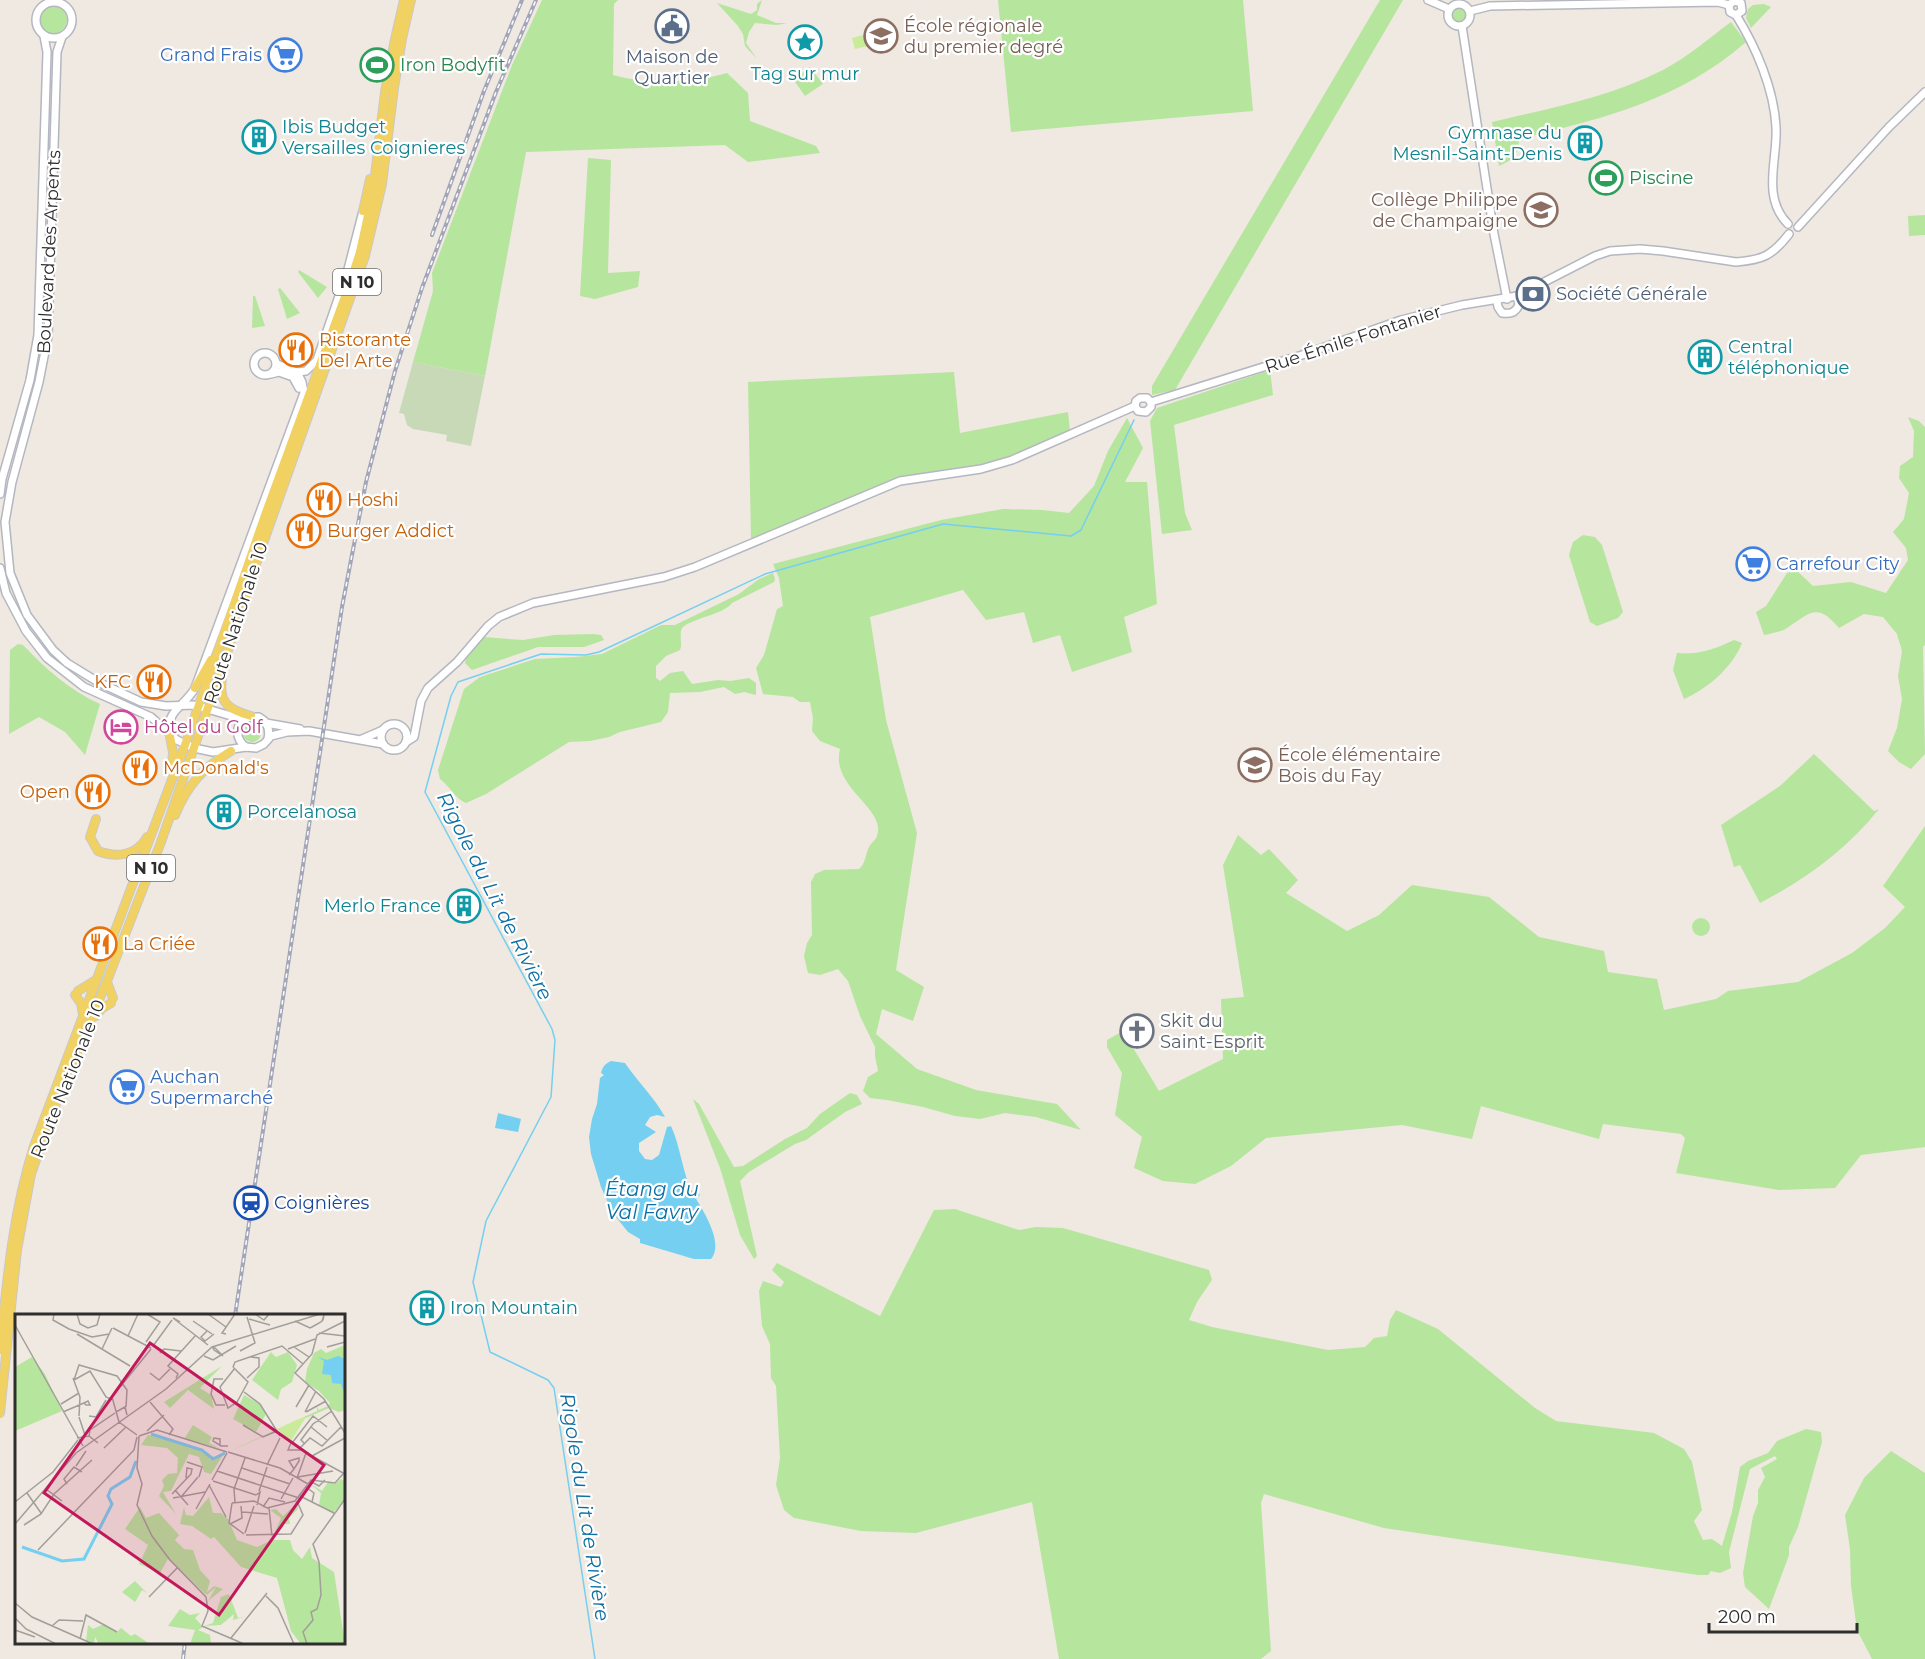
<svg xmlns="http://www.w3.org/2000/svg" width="1925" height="1659" font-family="Montserrat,sans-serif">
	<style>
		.green { fill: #b6e59e }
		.cemetery { fill: #c8d9b8 }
		.pitch { fill: #c9ec9a }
		.water { fill: #75cff0 }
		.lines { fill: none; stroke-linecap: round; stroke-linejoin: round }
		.stream { stroke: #75cff0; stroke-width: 1.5 }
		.secondary-casing { stroke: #b4b7c1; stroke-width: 10 }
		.primary-casing { stroke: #c9c9c9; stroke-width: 10 }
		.secondary { stroke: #fff; stroke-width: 7 }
		.primary { stroke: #f2d163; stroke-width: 8 }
		.rail-casing { stroke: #a3a6b8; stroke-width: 4 }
		.rail { stroke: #fff; stroke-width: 1.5; stroke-dasharray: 4.5; stroke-linecap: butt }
		.labels { text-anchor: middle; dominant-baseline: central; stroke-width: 4.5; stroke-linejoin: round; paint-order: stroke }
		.shield { fill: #fff; stroke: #6d6d6d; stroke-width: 1.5 }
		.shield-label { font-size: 16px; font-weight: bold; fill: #2e2e2e }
		.education-label { font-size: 18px; fill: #785e54; stroke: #fff; text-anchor: start }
		.shop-label { font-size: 18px; fill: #366cbe; stroke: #fff; text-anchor: start }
		.service-label { font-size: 18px; fill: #4e5e75; stroke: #fff }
		.leisure-label { font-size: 18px; fill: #27864d; stroke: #fff; text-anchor: start }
		.culture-label { font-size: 18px; fill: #0d838f; stroke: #fff; text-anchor: start }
		.street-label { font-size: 18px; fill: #2e2e2e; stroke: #fff }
		.food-label { font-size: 18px; fill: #c56008; stroke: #fff; text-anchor: start }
		.hotel-label { font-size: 18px; fill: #b23c85; stroke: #fff; text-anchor: start }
		.worship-label { font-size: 18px; fill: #5b616d; stroke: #fff; text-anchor: start }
		.transit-label { font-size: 18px; fill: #164399; stroke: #fff; text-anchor: start }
		.water-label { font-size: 20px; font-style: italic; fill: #0d6fa3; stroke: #fff }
		.inset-river { fill: none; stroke: #75cff0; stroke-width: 3 }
		.inset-road { fill: none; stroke: #a29e99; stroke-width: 1.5 }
		.view { fill: #c2185b; fill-opacity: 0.15; stroke: #c2185b; stroke-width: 3 }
		.inset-edge { fill: none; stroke: #2e2e2e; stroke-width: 3 }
	</style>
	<rect width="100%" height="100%" fill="#efe9e1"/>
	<g class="green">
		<path d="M 542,0 L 618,0 L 614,4 L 613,75 C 649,85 691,83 727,73 L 748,93 L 750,121 L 816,146 L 820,153 L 748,162 L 725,145 L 526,152 L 485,376 L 413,362 L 433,291 L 432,273 L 512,65 Z"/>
		<path d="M 762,0 L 757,15 L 776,23 L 787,23 L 777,25 L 755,23 L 749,32 L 746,43 L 757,59 L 745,46 L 743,34 L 738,26 L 717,3 L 751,14 L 757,10 L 757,4 Z"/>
		<path d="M 998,0 L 1243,0 L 1253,111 L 1011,132 Z"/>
		<path d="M 1380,0 L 1403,0 L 1175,390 L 1152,395 L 1152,386 Z"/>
		<path d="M 1764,4 L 1771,7 L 1751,28 L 1746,18 L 1748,9 L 1753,5 Z"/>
		<circle cx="52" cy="19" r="15"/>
		<circle cx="1458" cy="15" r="9"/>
		<path d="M 1731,22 L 1746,42 C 1678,101 1604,118 1519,139 C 1520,153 1512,161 1499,166 L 1492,122 C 1551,108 1610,97 1663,70 C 1688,57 1709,38 1731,22 Z"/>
		<path d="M 810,67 L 823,84 L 805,96 L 793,79 Z"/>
		<path d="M 588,158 L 611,160 L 608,273 L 640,271 L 638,287 L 595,299 L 580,296 Z"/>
		<path d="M 1925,215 L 1925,235 L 1909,236 L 1908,216 Z"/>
		<path d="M 299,270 L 327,287 L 318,298 L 298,272 Z"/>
		<path d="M 280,288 L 300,313 L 287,319 L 278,289 Z"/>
		<path d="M 253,296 L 255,296 L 265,326 L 252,328 Z"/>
		<path d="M 1270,370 L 1273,395 L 1174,425 L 1185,513 L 1192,530 L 1162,534 L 1150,421 L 1157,408 Z"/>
		<path d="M 954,372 L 960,433 L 1068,412 L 1070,431 L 995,462 L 901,477 L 751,539 L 748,382 Z"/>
		<path d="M 1908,417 L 1919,421 L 1925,427 L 1925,645 L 1923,647 L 1925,754 L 1911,769 L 1899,762 L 1888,751 L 1897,728 L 1902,699 L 1898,676 L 1902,651 L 1897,634 L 1883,617 L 1864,614 L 1839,628 C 1817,602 1810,613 1787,628 C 1781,632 1772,633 1764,635 L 1756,612 L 1766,606 L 1787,573 L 1797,571 L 1813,586 L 1851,582 L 1886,593 L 1908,560 L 1906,548 L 1893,532 L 1904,519 L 1909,493 L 1899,478 L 1900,466 L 1913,457 L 1914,431 Z"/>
		<path d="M 1127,418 L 1143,448 L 1125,482 L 1147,482 L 1157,604 L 1124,617 L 1132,652 L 1072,672 L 1060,635 L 1033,643 L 1024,612 L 986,620 L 963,590 L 870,617 L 886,720 L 917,833 L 896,970 L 924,987 L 913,1021 L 882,1009 L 876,1034 L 917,1069 L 976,1090 L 1057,1104 L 1081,1130 L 1036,1117 L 1005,1113 L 980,1119 L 955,1116 L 923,1107 L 887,1100 L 870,1098 L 863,1091 L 868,1077 L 878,1071 L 875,1056 L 875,1047 L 860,1016 L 848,981 L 838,969 L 820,975 L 808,973 L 804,956 L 807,943 L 812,935 L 811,882 L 815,874 L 824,870 L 859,869 C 866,863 865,855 869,847 C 871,843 876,840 877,836 C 887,808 830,788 840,749 L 820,741 L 812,731 L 813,718 L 810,702 L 800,702 L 793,697 L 763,694 L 756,668 L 764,655 L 777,609 L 783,606 L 779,578 L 773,564 L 941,520 L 1003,509 L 1043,510 L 1069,513 L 1094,486 L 1108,451 Z"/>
		<path d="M 1583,535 L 1595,537 L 1602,545 L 1623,612 L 1618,618 L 1597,626 L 1590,622 L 1569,555 L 1573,542 Z"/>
		<path d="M 773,573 L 775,579 L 774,582 L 732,603 C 724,614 694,618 683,627 C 678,632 683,643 680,650 L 666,656 L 656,666 L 656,678 L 660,681 L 670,673 L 683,671 L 692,684 L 718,680 L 730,681 L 749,678 L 756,683 L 756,695 L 744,692 L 735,694 L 724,687 L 700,692 L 670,693 L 668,712 L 661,722 L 620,732 L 609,737 L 590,741 L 569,742 L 486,794 L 466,803 C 455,799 450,786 440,779 L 438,770 L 464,689 L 480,677 L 535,659 L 576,657 L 602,654 L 661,625 L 675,625 L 739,594 L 759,579 Z"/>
		<path d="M 593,634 L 601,635 L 604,640 L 584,647 L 538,647 L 472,670 L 465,663 L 466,658 L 483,637 L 523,640 L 554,635 Z"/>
		<path d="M 1734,640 L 1742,643 C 1732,668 1707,689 1684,699 L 1673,670 L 1677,653 C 1698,655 1715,649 1734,640 Z"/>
		<path d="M 18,644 L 23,645 C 46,669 69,690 100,704 L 85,755 L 65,732 L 39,717 L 9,734 L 10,650 Z"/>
		<circle cx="252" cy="733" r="9"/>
		<path d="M 1814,754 L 1874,811 L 1879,809 C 1847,849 1805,880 1760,903 L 1740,865 L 1734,867 L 1721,825 L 1780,786 Z"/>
		<path d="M 1925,826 L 1925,1147 L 1861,1155 L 1835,1188 L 1779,1190 L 1676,1173 L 1685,1138 L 1681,1134 L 1603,1124 L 1599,1139 L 1481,1106 L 1472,1139 L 1402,1125 L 1266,1138 L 1231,1166 L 1195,1184 L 1163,1181 L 1134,1168 L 1142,1137 L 1115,1115 L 1122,1073 L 1107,1047 L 1107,1040 L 1123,1031 L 1159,1091 L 1223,1059 L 1221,999 L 1244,997 L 1223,865 L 1238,835 L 1261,855 L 1269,849 L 1298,880 L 1286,893 L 1347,931 L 1379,915 L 1412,885 L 1489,897 L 1539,937 L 1604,951 L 1608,972 L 1657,979 L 1664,1010 L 1716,999 L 1728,991 L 1798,982 L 1852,953 L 1885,928 L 1905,907 L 1883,886 Z"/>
		<circle cx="1701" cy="927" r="9"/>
		<path d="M 850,1093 L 857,1095 L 862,1104 L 845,1112 L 806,1140 L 795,1144 L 749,1172 L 740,1181 L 757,1256 L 754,1259 L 740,1235 L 720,1168 L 693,1099 L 699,1104 L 734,1167 L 743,1166 L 785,1139 L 807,1128 L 820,1114 Z"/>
		<path d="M 955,1209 L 1019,1230 L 1036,1227 L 1063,1228 L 1209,1270 L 1212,1280 L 1197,1302 L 1189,1320 L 1212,1327 L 1328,1350 L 1365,1347 L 1374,1338 L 1387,1336 L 1390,1320 L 1396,1310 L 1438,1329 L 1535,1408 L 1556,1421 L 1654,1433 L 1684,1449 L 1692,1462 L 1702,1510 L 1694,1521 L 1703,1540 L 1712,1539 L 1722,1546 L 1732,1512 L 1740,1467 L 1748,1461 L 1768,1453 L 1777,1441 L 1806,1429 L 1821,1432 L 1822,1442 L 1798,1527 L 1789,1547 L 1789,1555 L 1769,1609 L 1745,1587 L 1743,1573 L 1753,1516 L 1758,1503 L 1758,1490 L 1765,1477 L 1761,1468 L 1777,1459 L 1775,1456 L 1750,1469 L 1729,1552 L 1731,1568 L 1720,1573 L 1711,1571 L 1708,1575 L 1698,1575 L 1384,1528 L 1264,1494 L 1261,1503 L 1271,1651 L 1261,1659 L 1059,1659 L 1032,1502 L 916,1533 L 861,1531 L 794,1518 L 784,1510 L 776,1485 L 780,1458 L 776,1386 L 771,1378 L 770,1344 L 762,1326 L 759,1291 L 763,1281 L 781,1287 L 784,1282 L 772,1270 L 777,1263 L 880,1316 L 934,1210 Z"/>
		<path d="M 1891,1451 L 1925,1473 L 1925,1659 L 1872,1659 L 1857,1630 L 1851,1586 L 1850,1549 L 1845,1515 L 1864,1478 Z"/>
	</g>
	<path class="cemetery" d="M 413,362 L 485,376 L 471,446 L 446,441 L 447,435 L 413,429 L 407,425 L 404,414 L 399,413 Z"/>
	<path class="pitch" d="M 874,32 L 877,44 L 855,49 L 852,38 Z"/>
	<g class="water">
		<path d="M 611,1061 L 625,1063 C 638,1082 654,1097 665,1117 L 657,1115 L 650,1117 L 645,1125 L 656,1132 L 639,1143 L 639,1151 L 645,1159 L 652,1160 L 659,1155 L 667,1127 L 671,1126 C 681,1148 682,1172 693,1194 L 698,1193 L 700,1195 L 696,1199 C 705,1213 724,1245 711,1259 L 694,1259 L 640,1243 L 640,1239 L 628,1232 L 612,1212 L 601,1187 L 591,1154 L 589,1137 L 592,1119 L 597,1104 L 600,1078 L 604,1075 L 601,1073 C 603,1066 605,1064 611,1061 Z"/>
		<path d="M 498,1113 L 521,1119 L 518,1132 L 495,1128 Z"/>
	</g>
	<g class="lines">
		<path class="stream" d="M 595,1659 L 554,1388 L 548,1380 L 490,1352 L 473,1282 L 486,1221 L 551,1097 L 555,1040 L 552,1029 L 425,792 L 451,696 L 458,682 L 541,654 L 586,655 L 599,652 L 765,574 L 943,524 L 1071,536 L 1081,530 L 1134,420"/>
		<defs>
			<g id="secondary">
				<path d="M 1428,0 L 1449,9"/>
				<circle cx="54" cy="20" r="18"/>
				<circle cx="1459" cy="15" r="11"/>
				<path d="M 1729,5 L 1730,12 L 1736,15 C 1756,47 1774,89 1776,127 C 1778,159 1761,197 1788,224"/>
				<path d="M 1729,5 L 1734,1 L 1741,3 L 1742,11 L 1736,15"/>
				<path d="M 1470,11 L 1490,6 L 1718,2 L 1729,5"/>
				<path d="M 1462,26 L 1494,234 L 1507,299"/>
				<path d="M 62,37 L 57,52 L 48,336 L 39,382 L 12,482 L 5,522 L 10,573 L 27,615 L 53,650 L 67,663 L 98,682 L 141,702 L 166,706 L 194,705 L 238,718 L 259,717 C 268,722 270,730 268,739"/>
				<path d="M 1798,227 L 1889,127 L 1925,92"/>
				<path d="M 1497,301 L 1498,307 L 1502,313 C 1511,314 1515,313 1519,305 L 1517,296"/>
				<circle cx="265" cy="364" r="11"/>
				<path d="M 277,364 L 297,372 L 306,371 L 317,360 L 347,273 L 363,211"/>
				<path d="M 271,374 L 279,372 L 293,377 L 299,388"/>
				<path d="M 1151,402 L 1302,355 L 1401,320 L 1462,305 L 1517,296 L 1595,256 L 1610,251 L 1640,249 L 1663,251 L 1736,262 C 1762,260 1772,256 1789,234"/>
				<path d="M 1135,406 L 1138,411 L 1146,412 L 1151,407 L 1151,402"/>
				<path d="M 1135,406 L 1136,401 L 1140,398 L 1147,398 L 1151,402"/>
				<path d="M 0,494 L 2,479 L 30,380 L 38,335 L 47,52 L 44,36"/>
				<path d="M 0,568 L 6,593 L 26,631 L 47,658 L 84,687 L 151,717 L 177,740 L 194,748 L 213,752 L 246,747 L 256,748 L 264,744 L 271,736 L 287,732 L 309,731 L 383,744"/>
				<path d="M 245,718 C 235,726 235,739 246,747"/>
				<path d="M 266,723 L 300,729"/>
				<circle cx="394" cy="737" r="13"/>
				<path d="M 169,731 C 167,710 186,705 195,688 L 304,393 L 302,382 L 297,372"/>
				<path d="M 362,739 L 383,730"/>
				<path d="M 406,742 L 414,737 L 421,701 L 428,688 L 457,662 L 488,626 L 499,617 L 533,603 L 664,577 L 695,567 L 900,481 L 981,469 L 1012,460 L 1135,406"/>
			</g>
			<g id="primary">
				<path d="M 363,211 L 370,179"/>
				<path d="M 222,678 C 218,703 229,710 251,716"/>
				<path d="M 195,688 L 211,660"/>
				<path d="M 169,731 L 173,752 L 172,767"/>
				<path d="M 175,815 C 188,784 203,768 231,751"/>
				<path d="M 96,819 L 90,837 L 98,851 C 116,858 137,856 147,837"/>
				<path d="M 107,982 L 113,998"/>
				<path d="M 78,991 L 96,980"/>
				<path d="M 75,995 L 81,1003 L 83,1014"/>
				<path d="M 96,1016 L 101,1009 L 111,1003"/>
				<path d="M 0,1349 C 7,1280 13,1212 34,1146 L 185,745 L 265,515 L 350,283 L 360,252 L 373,192 L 385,92 L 395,39 L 404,0"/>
				<path d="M 0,1413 L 17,1250 L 31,1174 L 58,1098 L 107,981 L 161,842 L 225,659 L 260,552 L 365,256 L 382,184 L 394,88 L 402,39 L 411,0"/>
			</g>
		</defs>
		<use href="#secondary" class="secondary-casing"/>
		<use href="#primary" class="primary-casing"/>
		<use href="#secondary" class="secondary"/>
		<use href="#primary" class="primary"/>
		<defs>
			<g id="rail">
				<path d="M 432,235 L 484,91 L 522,0"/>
				<path d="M 235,1316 L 342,607 L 366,482 L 395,371 L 422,288 L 496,92 L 536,0"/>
				<path d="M 183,1659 L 185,1642"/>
			</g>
		</defs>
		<use href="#rail" class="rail-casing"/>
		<use href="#rail" class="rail"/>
	</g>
	<defs>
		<symbol id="civic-ring" viewBox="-11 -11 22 22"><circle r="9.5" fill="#fff" stroke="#5c6f8a" stroke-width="1.5"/><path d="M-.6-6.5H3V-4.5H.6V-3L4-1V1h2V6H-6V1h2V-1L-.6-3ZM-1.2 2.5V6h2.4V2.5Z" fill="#5c6f8a"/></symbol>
		<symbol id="school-ring" viewBox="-11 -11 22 22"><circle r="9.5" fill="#fff" stroke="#8d6e63" stroke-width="1.5"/><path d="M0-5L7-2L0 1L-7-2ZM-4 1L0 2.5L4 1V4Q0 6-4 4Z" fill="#8d6e63"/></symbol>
		<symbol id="sight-ring" viewBox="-11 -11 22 22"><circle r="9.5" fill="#fff" stroke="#0f9aa8" stroke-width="1.5"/><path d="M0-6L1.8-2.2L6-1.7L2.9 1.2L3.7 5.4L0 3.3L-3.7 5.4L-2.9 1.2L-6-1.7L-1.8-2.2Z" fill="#0f9aa8"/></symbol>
		<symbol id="supermarket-ring" viewBox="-11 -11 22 22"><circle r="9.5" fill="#fff" stroke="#3f7fe0" stroke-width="1.5"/><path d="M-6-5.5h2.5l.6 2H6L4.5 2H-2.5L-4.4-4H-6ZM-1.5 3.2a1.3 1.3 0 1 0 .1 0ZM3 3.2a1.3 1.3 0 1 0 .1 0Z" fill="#3f7fe0"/></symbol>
		<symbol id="stadium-ring" viewBox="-11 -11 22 22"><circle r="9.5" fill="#fff" stroke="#2e9e5b" stroke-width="1.5"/><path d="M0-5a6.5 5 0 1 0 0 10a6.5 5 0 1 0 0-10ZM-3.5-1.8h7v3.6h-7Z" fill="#2e9e5b"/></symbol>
		<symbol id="building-ring" viewBox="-11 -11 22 22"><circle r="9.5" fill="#fff" stroke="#0f9aa8" stroke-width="1.5"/><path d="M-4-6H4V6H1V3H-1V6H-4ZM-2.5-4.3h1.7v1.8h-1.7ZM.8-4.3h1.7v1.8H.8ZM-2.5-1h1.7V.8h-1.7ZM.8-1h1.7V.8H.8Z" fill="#0f9aa8"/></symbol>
		<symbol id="bank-ring" viewBox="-11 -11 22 22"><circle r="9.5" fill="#fff" stroke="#5c6f8a" stroke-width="1.5"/><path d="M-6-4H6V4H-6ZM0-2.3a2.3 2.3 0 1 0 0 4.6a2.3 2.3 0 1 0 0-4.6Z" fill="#5c6f8a"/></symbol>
		<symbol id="restaurant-ring" viewBox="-11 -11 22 22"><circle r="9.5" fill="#fff" stroke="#e8710a" stroke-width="1.5"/><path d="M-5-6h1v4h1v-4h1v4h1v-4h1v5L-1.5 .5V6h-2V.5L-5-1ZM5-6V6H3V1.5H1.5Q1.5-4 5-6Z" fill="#e8710a"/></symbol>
		<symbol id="hotel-ring" viewBox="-11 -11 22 22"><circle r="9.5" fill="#fff" stroke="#d1479c" stroke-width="1.5"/><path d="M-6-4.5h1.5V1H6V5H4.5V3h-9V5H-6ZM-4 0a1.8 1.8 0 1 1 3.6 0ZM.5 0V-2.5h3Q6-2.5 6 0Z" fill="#d1479c"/></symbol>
		<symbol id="church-ring" viewBox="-11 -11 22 22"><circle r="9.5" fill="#fff" stroke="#6b7280" stroke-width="1.5"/><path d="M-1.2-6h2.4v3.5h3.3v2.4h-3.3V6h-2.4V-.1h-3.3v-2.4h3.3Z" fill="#6b7280"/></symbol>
		<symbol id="station-ring" viewBox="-11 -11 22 22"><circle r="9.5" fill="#fff" stroke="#1a4fb4" stroke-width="1.5"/><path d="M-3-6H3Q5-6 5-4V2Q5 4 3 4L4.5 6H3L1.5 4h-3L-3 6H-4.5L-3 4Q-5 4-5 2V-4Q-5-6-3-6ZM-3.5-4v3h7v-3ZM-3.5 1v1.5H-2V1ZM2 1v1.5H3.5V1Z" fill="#1a4fb4"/></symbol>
	</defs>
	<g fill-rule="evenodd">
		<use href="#civic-ring" x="653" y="7" width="38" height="38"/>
		<use href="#school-ring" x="862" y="17" width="38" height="38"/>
		<use href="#sight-ring" x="786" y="23" width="38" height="38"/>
		<use href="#supermarket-ring" x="266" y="36" width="38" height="38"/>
		<use href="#stadium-ring" x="358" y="46" width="38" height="38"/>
		<use href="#building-ring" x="240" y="118" width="38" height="38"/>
		<use href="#building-ring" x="1566" y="124" width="38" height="38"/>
		<use href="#stadium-ring" x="1587" y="159" width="38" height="38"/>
		<use href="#school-ring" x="1522" y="191" width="38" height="38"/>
		<use href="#bank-ring" x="1514" y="275" width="38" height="38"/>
		<use href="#restaurant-ring" x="277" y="331" width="38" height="38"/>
		<use href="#building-ring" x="1686" y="338" width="38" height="38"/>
		<use href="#restaurant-ring" x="305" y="481" width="38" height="38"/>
		<use href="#restaurant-ring" x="285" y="512" width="38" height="38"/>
		<use href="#supermarket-ring" x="1734" y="545" width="38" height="38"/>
		<use href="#restaurant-ring" x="135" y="663" width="38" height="38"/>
		<use href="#hotel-ring" x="102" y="708" width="38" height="38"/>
		<use href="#school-ring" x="1236" y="746" width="38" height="38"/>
		<use href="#restaurant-ring" x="121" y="749" width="38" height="38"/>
		<use href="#restaurant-ring" x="74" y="773" width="38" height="38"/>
		<use href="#building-ring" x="205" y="793" width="38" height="38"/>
		<use href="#building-ring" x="445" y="887" width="38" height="38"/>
		<use href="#restaurant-ring" x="81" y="925" width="38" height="38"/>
		<use href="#church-ring" x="1118" y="1012" width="38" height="38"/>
		<use href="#supermarket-ring" x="108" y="1068" width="38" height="38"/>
		<use href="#station-ring" x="232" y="1184" width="38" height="38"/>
		<use href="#building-ring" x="408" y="1289" width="38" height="38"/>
	</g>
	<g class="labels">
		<g class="shield">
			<rect x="333" y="269" width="48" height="26" rx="4.5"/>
			<rect x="127" y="855" width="48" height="26" rx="4.5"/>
		</g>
		<g class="shield-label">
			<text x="357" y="282">N 10</text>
			<text x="151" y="868">N 10</text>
		</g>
		<g class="education-label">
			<text x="904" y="26">École régionale<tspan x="904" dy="21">du premier degré</tspan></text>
			<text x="1518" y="200" text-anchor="end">Collège Philippe<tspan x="1518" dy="21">de Champaigne</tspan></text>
			<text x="1278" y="755">École élémentaire<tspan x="1278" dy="21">Bois du Fay</tspan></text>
		</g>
		<g class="shop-label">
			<text x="262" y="55" text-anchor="end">Grand Frais</text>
			<text x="1776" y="564">Carrefour City</text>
			<text x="150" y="1077">Auchan<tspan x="150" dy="21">Supermarché</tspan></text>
		</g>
		<g class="service-label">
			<text x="672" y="57">Maison de<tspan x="672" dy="21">Quartier</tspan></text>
			<text x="1556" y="294" text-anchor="start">Société Générale</text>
		</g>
		<g class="leisure-label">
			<text x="400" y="65">Iron Bodyfit</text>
			<text x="1629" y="178">Piscine</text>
		</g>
		<g class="culture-label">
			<text x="805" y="74" text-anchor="middle">Tag sur mur</text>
			<text x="282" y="127">Ibis Budget<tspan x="282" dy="21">Versailles Coignieres</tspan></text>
			<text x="1562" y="133" text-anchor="end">Gymnase du<tspan x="1562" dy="21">Mesnil-Saint-Denis</tspan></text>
			<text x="1728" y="347">Central<tspan x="1728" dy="21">téléphonique</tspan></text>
			<text x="247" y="812">Porcelanosa</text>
			<text x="441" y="906" text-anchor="end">Merlo France</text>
			<text x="450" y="1308">Iron Mountain</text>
		</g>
		<g class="street-label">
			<text transform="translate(49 252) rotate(-87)">Boulevard des Arpents</text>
			<text transform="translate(1353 339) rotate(-18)">Rue Émile Fontanier</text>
			<text transform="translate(236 623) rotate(-72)">Route Nationale 10</text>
			<text transform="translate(68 1079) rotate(-68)">Route Nationale 10</text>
		</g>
		<g class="food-label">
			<text x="319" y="340">Ristorante<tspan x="319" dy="21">Del Arte</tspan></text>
			<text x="347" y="500">Hoshi</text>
			<text x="327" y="531">Burger Addict</text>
			<text x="131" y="682" text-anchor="end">KFC</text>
			<text x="163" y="768">McDonald's</text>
			<text x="70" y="792" text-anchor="end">Open</text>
			<text x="123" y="944">La Criée</text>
		</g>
		<g class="hotel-label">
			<text x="144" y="727">Hôtel du Golf</text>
		</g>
		<g class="worship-label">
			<text x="1160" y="1021">Skit du<tspan x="1160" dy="21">Saint-Esprit</tspan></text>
		</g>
		<g class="transit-label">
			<text x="274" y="1203">Coignières</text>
		</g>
		<g class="water-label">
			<text transform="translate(495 896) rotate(63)">Rigole du Lit de Rivière</text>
			<text x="652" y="1189">Étang du<tspan x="652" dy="23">Val Favry</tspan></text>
			<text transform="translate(585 1507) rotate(81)">Rigole du Lit de Rivière</text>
		</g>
	</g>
	<g transform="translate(15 1314)">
		<rect width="330" height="330" fill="#efe9e1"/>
		<path d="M 330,31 L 330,96 L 324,98 L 314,94 L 215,137 L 302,97 L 302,93 L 304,96 L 313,92 L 315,89 L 304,77 L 290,68 L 292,55 L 299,39 L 306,35 L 311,39 ZM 256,38 L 261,43 L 273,38 L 282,51 L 277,68 L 266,75 L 263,86 L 237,66 ZM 17,43 L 30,60 L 47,97 L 0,117 L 0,53 ZM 207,52 L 185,74 L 196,81 L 199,95 L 173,76 L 155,94 L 149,88 ZM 229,81 L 246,91 L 251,100 L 241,118 L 218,105 ZM 178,111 L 197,123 L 194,129 L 205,134 L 169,125 ZM 133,121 L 169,129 L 199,143 L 210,138 L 196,160 L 189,158 L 184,143 L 174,140 L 156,177 L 148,178 L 161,200 L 144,182 L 149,172 L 147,166 L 153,160 L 162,159 L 163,144 L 152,134 L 126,131 ZM 326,165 L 330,167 L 330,185 L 318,199 L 304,191 L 306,179 L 294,169 L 307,177 L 313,168 L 320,170 ZM 194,183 L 198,199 L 206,199 L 213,205 L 222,226 L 242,233 L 257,226 L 275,226 L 278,236 L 287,245 L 295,233 L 297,244 L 319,258 L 330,330 L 286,330 L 276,317 L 262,264 L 226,253 L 199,223 L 196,225 L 177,212 L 165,210 L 169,193 L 171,201 L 178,202 ZM 282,189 L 283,195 L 274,204 L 275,210 L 268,210 L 259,220 L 266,204 L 255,196 L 261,195 L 268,202 ZM 125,193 L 131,204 L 144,199 L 164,221 L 160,226 L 169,235 L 178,236 L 185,256 L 195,267 L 192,278 L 199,272 L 208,275 L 193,287 L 201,273 L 192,281 L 189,279 L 153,245 L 145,259 L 124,250 L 133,231 L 110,215 ZM 120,267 L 132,279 L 127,276 L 120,288 L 107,278 ZM 214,280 L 223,304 L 232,302 L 218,306 L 219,300 L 206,311 L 189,312 L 198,309 L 206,283 ZM 165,295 L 175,301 L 185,299 L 180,304 L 188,313 L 183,316 L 195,321 L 196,330 L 175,330 L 180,316 L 153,312 ZM 89,310 L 102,318 L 106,314 L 116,322 L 120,320 L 135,330 L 84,330 L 80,323 L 79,330 L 71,327 L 73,311 L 78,315 Z" fill="#b6e59e"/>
		<path d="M 291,103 L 276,127 L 262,115 L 284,105 Z" fill="#c9ec9a"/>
		<path d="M 323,42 L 330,45 L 330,81 L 326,70 L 317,69 L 316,61 L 307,60 L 309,47 L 303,43 L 312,46 Z" fill="#75cff0"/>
		<path class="inset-river" d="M 136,120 L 187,136 L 198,145 L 210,139M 7,233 L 47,247 L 69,245 L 97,190 L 93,182 L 96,175 L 115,163 L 121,147"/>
		<path class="inset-road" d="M 39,0 L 38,6 L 54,15 L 77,23 L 94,20M 62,0 L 65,10 L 73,14 L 82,11 L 85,0M 193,0 L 211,13M 240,0 L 249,6 L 254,0M 234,5 L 255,11M 178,7 L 197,20M 280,7 L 295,14 L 297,13 L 306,8 L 308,6 L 309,1 L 307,7M 330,7 L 302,21 L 297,40 L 280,59 L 309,85 L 330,119M 165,8 L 158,4 L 193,31M 0,11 L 68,132M 98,14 L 136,34M 192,17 L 186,23 L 190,27 L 199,20M 304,19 L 330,22M 62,20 L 115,52M 211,20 L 207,19 L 220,0M 113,22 L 123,0M 131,28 L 145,8 L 132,0M 138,32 L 157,6M 279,33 L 294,43M 312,33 L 330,28M 198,34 L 200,34 L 208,42 L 199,36 ZM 87,35 L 97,14M 273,35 L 300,25M 225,37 L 240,29 L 232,3M 145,39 L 149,35 L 166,37M 189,42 L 198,46 L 221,32M 218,53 L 233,68 L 222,88 L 213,94 L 205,73 L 220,54M 218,53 L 220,48 L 267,32 L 288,50M 135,59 L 144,66 L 155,55M 58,64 L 65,83 L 64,102M 161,64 L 163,60 L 153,52 L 181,21M 232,64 L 244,53 L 244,44 L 236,43M 208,65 L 199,65 L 196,80 L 201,91 L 210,91M 59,66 L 64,51 L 102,62 L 112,76 L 111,93M 59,66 L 75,57 L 91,83 L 98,86M 229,78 L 245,90 L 265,122M 135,88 L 158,115 L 154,121M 46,90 L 64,79M 281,93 L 294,71M 48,98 L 69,89 L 71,91 L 75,91 L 73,87 L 69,89M 101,98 L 110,93 L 112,101M 290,98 L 301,77M 291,98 L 311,87M 74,102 L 81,103 L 91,86M 64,103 L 70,121M 228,111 L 248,123 L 262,117M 296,113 L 313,127M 132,117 L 149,101M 122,121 L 104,108 L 97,83 L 136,35M 266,121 L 297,142M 74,122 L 75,116 L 100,99M 124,122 L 122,154 L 127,170 L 122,191 L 137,222 L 155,246 L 191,283 L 193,297 L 187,312 L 229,330M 124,122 L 142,116 L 212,138M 62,124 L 74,122 L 83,129M 276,129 L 273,136 L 287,136M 277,129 L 298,102 L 312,113M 289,129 L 286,126 L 298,110 L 317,97M 205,131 L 205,125 L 199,124 L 198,127 L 206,132 L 213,132M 89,134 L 111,113M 285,134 L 295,124 L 307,132 L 326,113M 213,138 L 265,154 L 293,170M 297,142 L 330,124M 297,142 L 330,160M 172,148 L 187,153 L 184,163M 252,151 L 265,124M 61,152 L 71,137M 227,154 L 275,170M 202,157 L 284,184M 274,161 L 279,155 L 284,147 L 284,144 L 274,147 L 279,155M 283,163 L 318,157M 171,164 L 172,154 L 177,155 L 176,160M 282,164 L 291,139M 197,166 L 212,139M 198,167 L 241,181M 295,167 L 304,172 L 310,166M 52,170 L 49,165 L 59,153 L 67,158M 194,171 L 211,203M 291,173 L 299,179 L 297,188M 31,175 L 47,187M 160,176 L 173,191M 244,177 L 252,153M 12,179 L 26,199M 157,180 L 176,160M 241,181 L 245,178 L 242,191M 285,182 L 319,199M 166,183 L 183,163M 158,184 L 190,178M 266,185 L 278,164M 0,188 L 38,158 L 63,126M 220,188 L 219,175 L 230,144M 217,189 L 239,187 L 252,194 L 280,187 L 296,166 L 320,169 L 328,160M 217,189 L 214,209 L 229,220M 248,193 L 254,184 L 270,188M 254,194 L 257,222M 181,195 L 195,170M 227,198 L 253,200M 0,210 L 61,139 L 151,75 L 197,33 L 305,0M 215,210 L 227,204 L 226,192M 9,211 L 26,200 L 39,180 L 77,146M 230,219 L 239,192M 231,221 L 276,220 L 288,201 L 282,187M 23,236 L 119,136 L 122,123M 251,282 L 263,294 L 279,330M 134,283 L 162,254M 0,289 L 17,303 L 78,330M 0,304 L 11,315 L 41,330M 37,312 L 44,306 L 68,307M 0,316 L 20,323M 216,324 L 252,279M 65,325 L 71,301 L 102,318M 292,330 L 288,318 L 298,306 L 296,298 L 302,295 L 306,281 L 304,248 L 298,230 L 330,185"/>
		<path class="view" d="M 135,29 L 309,151 L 204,301 L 29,179 Z"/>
		<rect width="330" height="330" class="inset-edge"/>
	</g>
	<path d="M1709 1623v9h148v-9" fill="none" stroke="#2e2e2e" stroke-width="3"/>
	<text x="1718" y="1623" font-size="18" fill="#2e2e2e" stroke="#ffffff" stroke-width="4.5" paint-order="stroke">200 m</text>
</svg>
